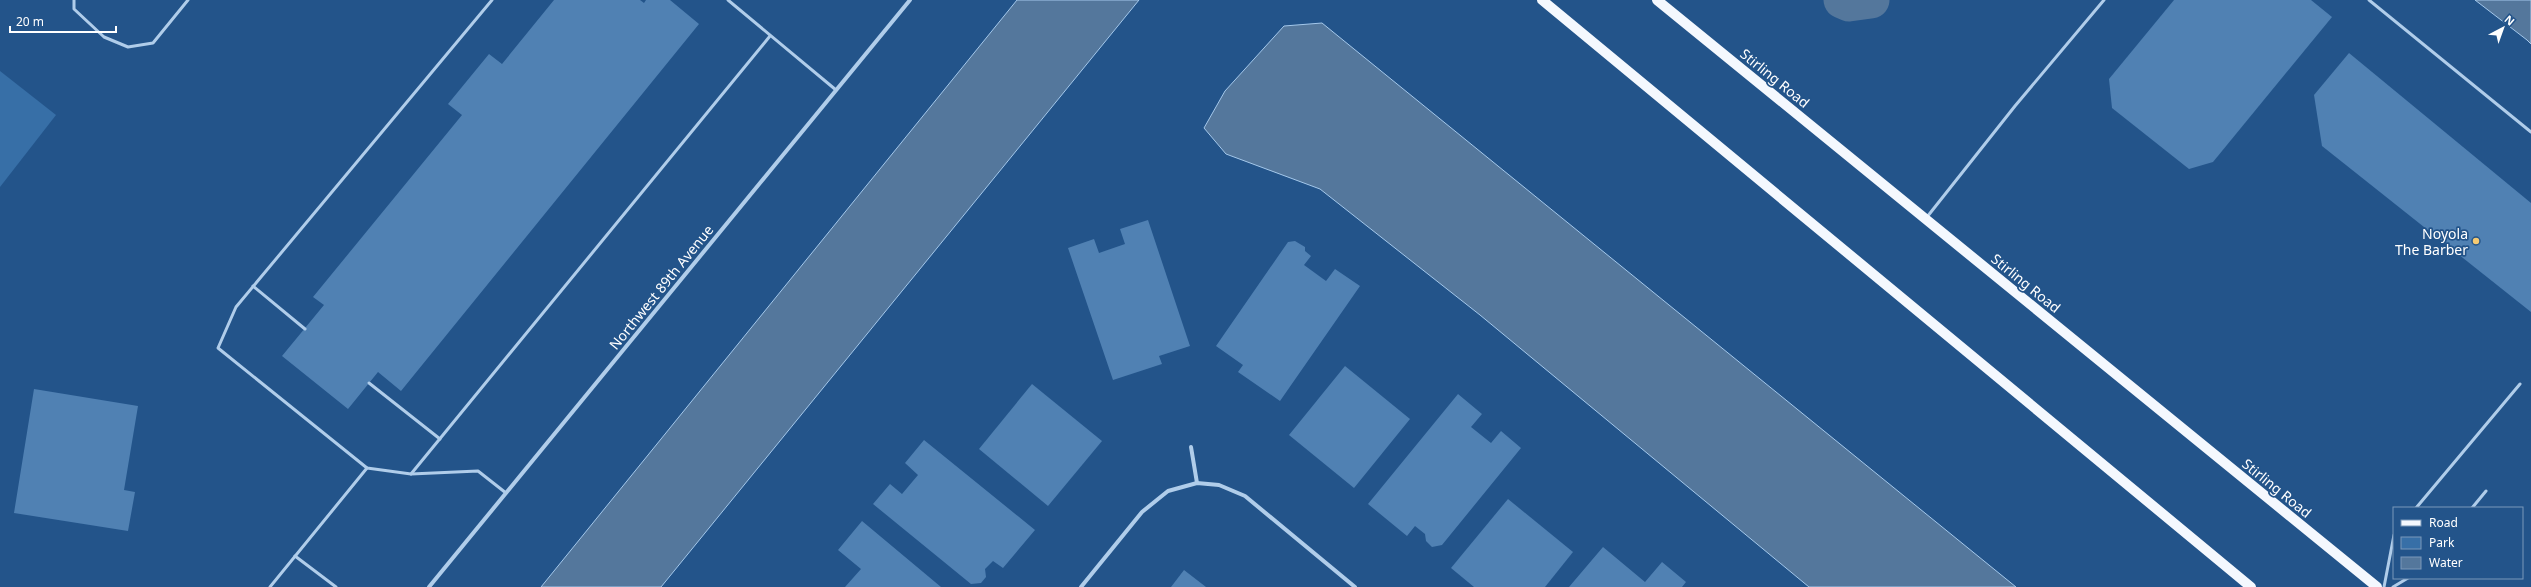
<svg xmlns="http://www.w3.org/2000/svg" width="2531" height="587" font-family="'Noto Sans',sans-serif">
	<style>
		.green { fill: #376fa7 }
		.water { fill: #54779c; stroke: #a4c8eb }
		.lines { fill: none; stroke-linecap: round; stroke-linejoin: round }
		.canal { stroke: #54779c; stroke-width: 37 }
		.building { fill: #5081b3 }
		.lane { stroke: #b0cdea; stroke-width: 3 }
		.street { stroke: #b0cdea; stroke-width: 4 }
		.primary { stroke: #f4f8fe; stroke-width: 10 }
		.poi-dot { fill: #f6ca72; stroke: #23548a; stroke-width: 1.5 }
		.labels { text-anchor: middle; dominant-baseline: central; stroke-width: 3.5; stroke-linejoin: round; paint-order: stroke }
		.street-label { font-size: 14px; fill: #fff; stroke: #23548a }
		.poi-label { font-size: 14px; fill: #fff; stroke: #23548a; text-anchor: end }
	</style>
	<rect width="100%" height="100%" fill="#23548a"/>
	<path class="green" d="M 0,71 L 56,115 L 0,187 Z"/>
	<g class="water">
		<path d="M 1017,0 L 1139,0 L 661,587 L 541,587 Z"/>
		<path d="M 2475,0 L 2531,0 L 2531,44 L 2527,40 Z"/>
		<path d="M 1322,23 L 2016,587 L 1809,587 L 1480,315 L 1320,189 L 1226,154 L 1204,128 L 1225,91 L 1284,26 Z"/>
	</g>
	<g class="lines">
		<path class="canal" d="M 1842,0 L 1849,3 L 1871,0"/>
	</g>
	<g class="building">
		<path d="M 554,0 L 640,0 L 644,3 L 646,0 L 670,0 L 699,24 L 401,391 L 378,372 L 348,409 L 282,356 L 324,305 L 313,297 L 462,115 L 448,104 L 489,54 L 502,64 Z"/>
		<path d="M 2174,0 L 2311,0 L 2332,17 L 2213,162 L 2189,169 L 2112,108 L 2109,79 Z"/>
		<path d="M 2349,53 L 2531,203 L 2531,312 L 2322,146 L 2314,95 Z"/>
		<path d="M 1148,220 L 1190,346 L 1159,356 L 1162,364 L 1113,380 L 1068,248 L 1094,239 L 1099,253 L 1125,244 L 1120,229 Z"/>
		<path d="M 1295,241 L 1305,247 L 1305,251 L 1311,256 L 1304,265 L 1326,281 L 1335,269 L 1360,286 L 1280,401 L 1238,372 L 1243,365 L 1216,346 L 1288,242 Z"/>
		<path d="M 1345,366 L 1410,419 L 1354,488 L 1289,435 Z"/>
		<path d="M 1032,384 L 1102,441 L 1048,506 L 979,449 Z"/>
		<path d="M 34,389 L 138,406 L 124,490 L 135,492 L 128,531 L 14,513 Z"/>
		<path d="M 1458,394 L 1482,414 L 1471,427 L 1491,443 L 1501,431 L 1521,448 L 1442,545 L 1432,547 L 1426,541 L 1425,534 L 1415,526 L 1407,536 L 1368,504 Z"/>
		<path d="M 924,440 L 1035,530 L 1003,568 L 993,561 L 985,569 L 986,577 L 981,583 L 971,584 L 873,504 L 890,484 L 902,494 L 918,475 L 905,463 Z"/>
		<path d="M 1508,499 L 1573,552 L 1545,587 L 1474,587 L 1451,568 Z"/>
		<path d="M 862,521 L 941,587 L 845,587 L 861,569 L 838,550 Z"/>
		<path d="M 1603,547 L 1645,582 L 1662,562 L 1686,582 L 1682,587 L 1569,587 Z"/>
		<path d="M 1184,570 L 1206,587 L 1171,587 Z"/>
	</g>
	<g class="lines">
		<g class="lane">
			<path d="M 74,0 L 74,9 L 104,37 L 128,47 L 153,43 L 188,0"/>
			<path d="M 492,0 L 236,307 L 218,348 L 367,468 L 411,474 L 478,471 L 506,493"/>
			<path d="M 728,0 L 836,90"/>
			<path d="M 2369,0 L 2531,132"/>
			<path d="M 1927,217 L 2015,106 L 2104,0"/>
			<path d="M 253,286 L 305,329"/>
			<path d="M 369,383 L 440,439"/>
			<path d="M 411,474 L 770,36"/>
			<path d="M 2416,508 L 2520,384"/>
			<path d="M 2472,508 L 2486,491"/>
			<path d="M 295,556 L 336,587"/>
			<path d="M 270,587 L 367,468"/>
			<path d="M 2384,587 L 2394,535"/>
			<path d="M 2393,587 L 2408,578"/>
		</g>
		<g class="street">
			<path d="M 1191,447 L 1197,483"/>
			<path d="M 429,587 L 910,0"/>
			<path d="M 1081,587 L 1142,512 L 1168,491 L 1197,483 L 1219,485 L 1245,496 L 1355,587"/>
		</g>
		<g class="primary">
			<path d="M 1542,0 L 2251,587"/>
			<path d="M 1657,0 L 2377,587"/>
		</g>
	</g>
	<circle class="poi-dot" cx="2476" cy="241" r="4"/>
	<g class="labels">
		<g class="street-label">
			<text transform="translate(1775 78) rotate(39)">Stirling Road</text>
			<text transform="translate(2026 283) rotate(39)">Stirling Road</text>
			<text transform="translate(661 287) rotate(-51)">Northwest 89th Avenue</text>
			<text transform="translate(2277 488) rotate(39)">Stirling Road</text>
		</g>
		<g class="poi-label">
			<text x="2468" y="233">Noyola<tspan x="2468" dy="16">The Barber</tspan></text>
		</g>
	</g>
	<rect x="2393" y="507" width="130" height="72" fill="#23548a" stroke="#7b98b9"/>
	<rect x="2401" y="520" width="20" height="6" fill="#f4f8fe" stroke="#7b98b9"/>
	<text x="2429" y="527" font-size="12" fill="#ffffff">Road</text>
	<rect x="2401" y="537" width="20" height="12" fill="#376fa7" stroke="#7b98b9"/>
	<text x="2429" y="547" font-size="12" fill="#ffffff">Park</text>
	<rect x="2401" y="557" width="20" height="12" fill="#54779c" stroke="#7b98b9"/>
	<text x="2429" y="567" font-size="12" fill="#ffffff">Water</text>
	<g transform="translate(2503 28) rotate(41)" stroke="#23548a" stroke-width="3" paint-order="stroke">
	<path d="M0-3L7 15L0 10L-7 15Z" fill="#ffffff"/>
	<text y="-6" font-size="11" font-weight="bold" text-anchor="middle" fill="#ffffff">N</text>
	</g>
	<path d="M10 26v6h106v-6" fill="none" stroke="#ffffff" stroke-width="2"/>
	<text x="16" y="26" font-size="12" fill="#ffffff" stroke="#23548a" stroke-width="3" paint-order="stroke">20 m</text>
</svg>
